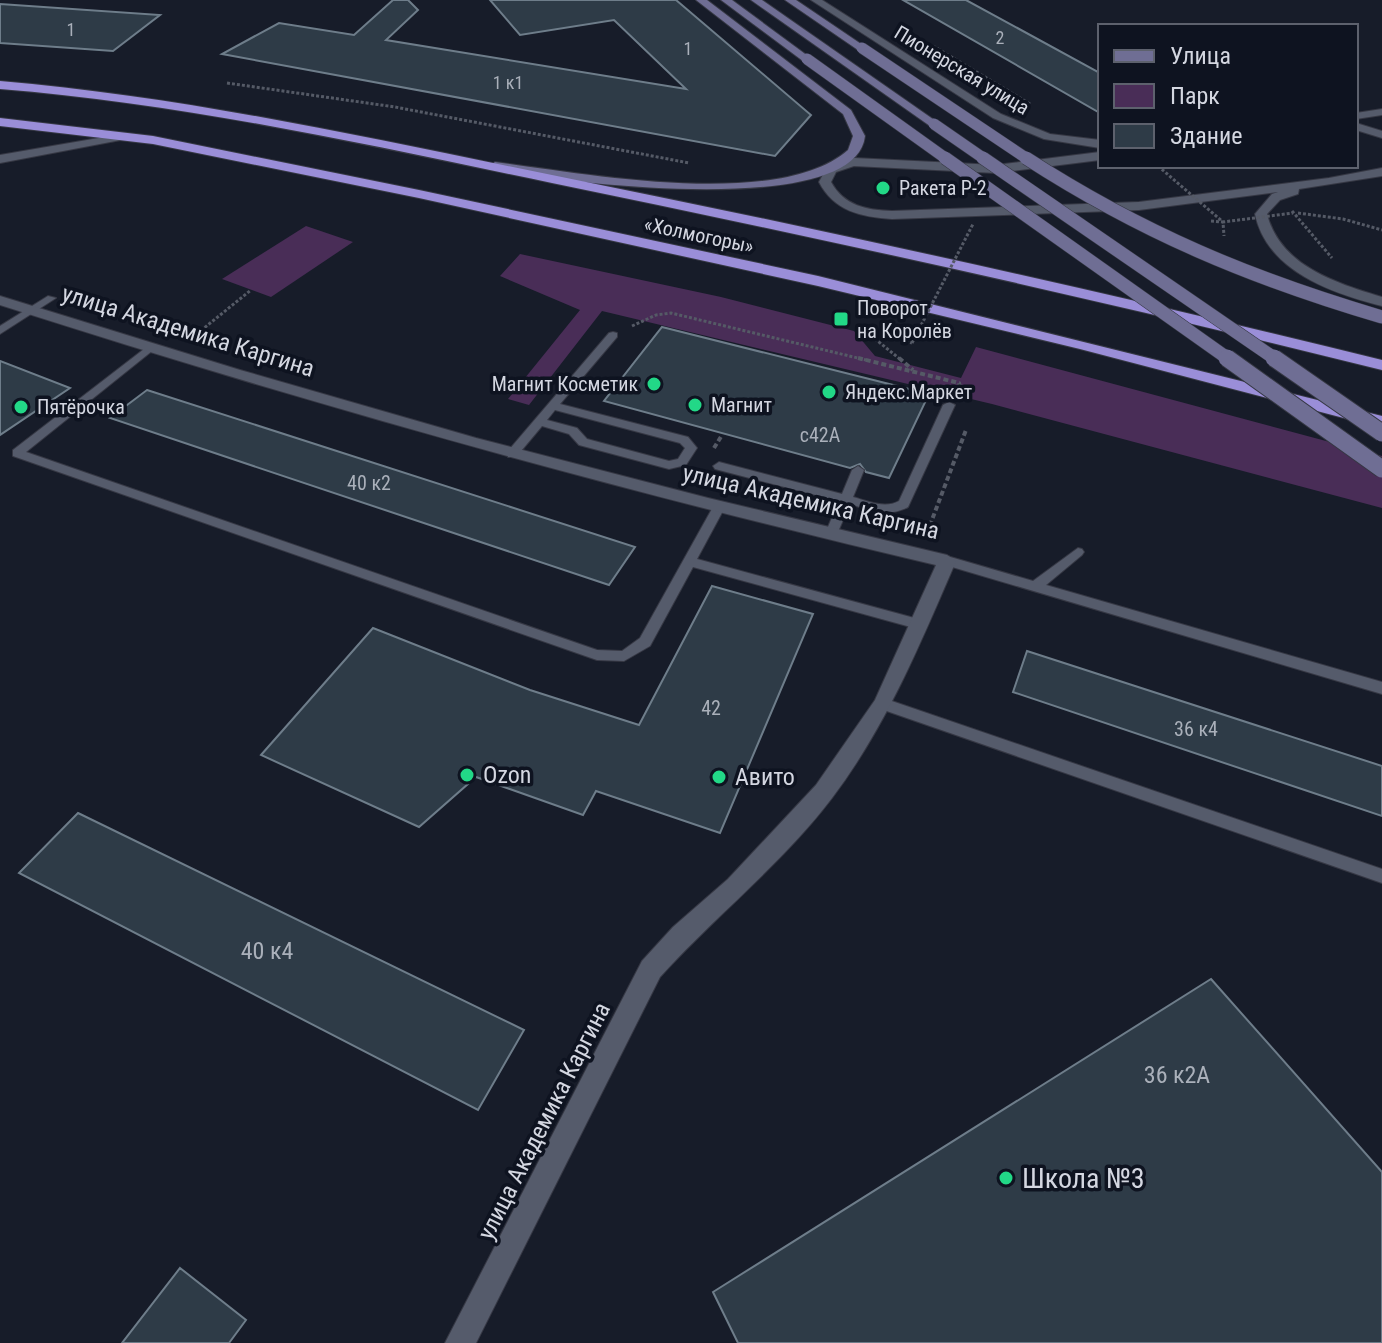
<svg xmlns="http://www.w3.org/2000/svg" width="1382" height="1343" font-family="'Roboto Condensed',sans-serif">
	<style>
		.green { fill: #492d57 }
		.building { fill: #2e3b47; stroke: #6e7d8a; stroke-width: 2 }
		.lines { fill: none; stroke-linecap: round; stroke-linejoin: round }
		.service-casing { stroke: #363844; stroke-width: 2 }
		.minor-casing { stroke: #363844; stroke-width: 2 }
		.secondary-casing { stroke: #363844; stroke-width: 2 }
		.trunk-casing { stroke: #363844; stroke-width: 2 }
		.path-far1 { stroke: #555a66; stroke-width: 3; stroke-dasharray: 3 2; stroke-linecap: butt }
		.path { stroke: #555a66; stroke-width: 4; stroke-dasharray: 5 3; stroke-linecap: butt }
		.service { fill: #555b6b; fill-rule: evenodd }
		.minor { fill: #555b6b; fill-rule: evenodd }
		.secondary { fill: #6f6e94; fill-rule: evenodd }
		.trunk { fill: #9a8ed8; fill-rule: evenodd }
		.secondary-bridge-far2-casing { stroke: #363844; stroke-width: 12; stroke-linecap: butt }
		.secondary-bridge-far1-casing { stroke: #363844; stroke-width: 14; stroke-linecap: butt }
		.secondary-bridge-casing { stroke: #363844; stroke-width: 19; stroke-linecap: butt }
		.path-bridge { stroke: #555a66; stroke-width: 3; stroke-dasharray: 3 2; stroke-linecap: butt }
		.secondary-bridge-far2 { stroke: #6f6e94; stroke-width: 11 }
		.secondary-bridge-far1 { stroke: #6f6e94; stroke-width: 13 }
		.secondary-bridge { stroke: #6f6e94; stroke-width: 17 }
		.poi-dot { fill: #22d887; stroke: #0e1320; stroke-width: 3 }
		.labels { text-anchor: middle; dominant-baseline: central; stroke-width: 7; stroke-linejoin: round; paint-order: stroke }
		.far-number-label { font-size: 18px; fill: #aab0ba }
		.far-street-label { font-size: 20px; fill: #d4d7e1; stroke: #0e1320 }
		.far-poi-label { font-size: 20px; fill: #d4d7e1; stroke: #0e1320; text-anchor: start }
		.number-label { font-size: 20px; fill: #aab0ba }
		.street-label { font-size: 24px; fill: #d4d7e1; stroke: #0e1320 }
		.poi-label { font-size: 24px; fill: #d4d7e1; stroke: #0e1320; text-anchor: start }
		.near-number-label { font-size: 24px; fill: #aab0ba }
		.near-poi-label { font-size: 28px; fill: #d4d7e1; stroke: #0e1320; text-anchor: start }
	</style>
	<rect width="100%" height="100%" fill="#171c29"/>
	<g class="green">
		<path d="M 306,226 L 353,242 L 271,297 L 222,279 Z"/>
		<path d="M 520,254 L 721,297 L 854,331 L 875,356 L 961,378 L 976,347 L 1382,456 L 1382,508 L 992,404 L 602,311 L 529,405 L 508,399 L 580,310 L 500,276 Z"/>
	</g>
	<g class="building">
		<path d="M 393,0 L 408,0 L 418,10 L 386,40 L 686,89 L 614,20 L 520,35 L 490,0 L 676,0 L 811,115 L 775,156 L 222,54 L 279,23 L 354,35 Z"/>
		<path d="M 903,0 L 966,0 L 1100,73 L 1100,113 Z"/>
		<path d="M 0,4 L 160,15 L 113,51 L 0,43 Z"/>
		<path d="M 662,327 L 929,394 L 889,478 L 866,472 L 860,464 L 850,468 L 604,401 Z"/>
		<path d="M 0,361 L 70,388 L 0,435 Z"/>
		<path d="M 147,390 L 635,547 L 609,585 L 110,418 Z"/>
		<path d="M 712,586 L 813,614 L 720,833 L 596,791 L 583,815 L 476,777 L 419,827 L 261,755 L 373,628 L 530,690 L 639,725 Z"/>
		<path d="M 1027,651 L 1382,766 L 1382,816 L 1013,692 Z"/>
		<path d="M 78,813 L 524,1030 L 478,1110 L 19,873 Z"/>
		<path d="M 1211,979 L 1382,1172 L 1382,1343 L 738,1343 L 713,1292 Z"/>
		<path d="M 180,1268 L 246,1320 L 229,1343 L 122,1343 Z"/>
	</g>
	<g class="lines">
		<defs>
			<g id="service">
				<path d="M 48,296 L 56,298 L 0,334 L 0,326 Z"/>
				<path d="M 613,332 L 617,333 L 617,337 L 560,404 L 688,437 L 697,448 L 686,465 L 669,469 L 579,445 L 569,434 L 542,426 L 516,457 L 508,457 L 508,451 L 609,333 ZM 555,410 L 680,443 L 685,448 L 678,459 L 669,461 L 587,439 L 577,428 L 547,420 Z"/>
				<path d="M 148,346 L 152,347 L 152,351 L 26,452 L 597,650 L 622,651 L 640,638 L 713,507 L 719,503 L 725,507 L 697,559 L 918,619 L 925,624 L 918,629 L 693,567 L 650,646 L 624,661 L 597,660 L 13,456 L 13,450 Z"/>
				<path d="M 949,402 L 955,405 L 908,507 C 888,518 870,510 850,504 L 837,534 L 831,538 L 825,534 L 839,501 L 715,469 L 713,466 L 719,462 L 842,494 L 852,470 L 858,466 L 864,470 L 853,497 C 867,501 885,509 899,501 L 943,405 Z"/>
				<path d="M 1078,548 L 1082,549 L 1084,552 L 1082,555 L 1046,585 L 1382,682 L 1382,694 L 942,564 L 941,561 L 947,556 L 1033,581 Z"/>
				<path d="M 883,698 L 1382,869 L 1382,883 L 878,708 L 876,704 L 878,700 Z"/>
			</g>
			<g id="minor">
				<path d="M 811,0 L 822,0 L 1001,114 L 1050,134 L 1100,140 L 1100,148 L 1044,139 L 993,118 Z"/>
				<path d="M 1382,109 L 1382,115 L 1356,119 L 1356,113 Z"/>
				<path d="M 1356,123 L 1382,131 L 1382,138 L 1356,130 Z"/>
				<path d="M 122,134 L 126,135 L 126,139 L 0,163 L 0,155 Z"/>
				<path d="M 1100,152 L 1100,160 L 996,173 L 854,166 L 836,172 L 831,182 C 844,206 867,210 892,211 L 1139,202 L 1329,178 L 1382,168 L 1382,176 L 1299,189 L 1298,194 L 1280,200 L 1267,214 C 1280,266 1336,283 1382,297 L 1382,306 C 1331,293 1267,271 1255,214 L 1272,194 L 1278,192 L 1139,210 L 892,219 C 861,217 834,211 819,182 L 827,167 L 854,158 L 996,165 Z"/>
				<path d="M 0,296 L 240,370 L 476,438 L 708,498 L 947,555 L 956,561 C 920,644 887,725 832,798 C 782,864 715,916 660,977 L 476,1343 L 445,1343 L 642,961 L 673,927 L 728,879 L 816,785 L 875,700 L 936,565 C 620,491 309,404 0,305 Z"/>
			</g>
			<g id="secondary">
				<path d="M 696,0 L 707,0 L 851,110 L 865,136 C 856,222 549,181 491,169 L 489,166 L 495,162 C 582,173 778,211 848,150 L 853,136 L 843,114 Z"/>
				<path d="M 721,0 L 732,0 L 812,59 L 803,61 Z"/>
				<path d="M 751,0 L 762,0 L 940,124 L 930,126 Z"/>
				<path d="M 785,0 L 796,0 L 867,48 L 858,50 Z"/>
			</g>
			<g id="trunk">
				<path d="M 0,81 C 187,97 369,138 552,175 C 830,231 1106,292 1382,360 L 1382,370 C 1106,301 830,240 552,183 C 369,145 187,104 0,89 Z"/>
				<path d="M 0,118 L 153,136 L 419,190 L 818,276 L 1382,416 L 1382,428 L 1080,349 L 818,286 L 419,198 L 153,144 L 0,126 Z"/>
			</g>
		</defs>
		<use href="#service" class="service-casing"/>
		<use href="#minor" class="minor-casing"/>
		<use href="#secondary" class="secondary-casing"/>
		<use href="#trunk" class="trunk-casing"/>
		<g class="path-far1">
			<path d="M 933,46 L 1030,104"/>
			<path d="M 227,83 L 395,107 L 689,163"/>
			<path d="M 1292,211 L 1332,258"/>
			<path d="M 1298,213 L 1343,219 L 1382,230"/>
			<path d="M 1211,221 L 1223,222 L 1224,236"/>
			<path d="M 632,326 L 656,315 L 671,313 L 866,360"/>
			<path d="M 872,329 L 874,338 L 901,360"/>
			<path d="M 887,333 L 912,343"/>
			<path d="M 193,337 L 251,290"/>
		</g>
		<g class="path">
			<path d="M 858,358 L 959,383 L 960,387"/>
			<path d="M 899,358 L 913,370"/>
			<path d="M 714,448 L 722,435"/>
			<path d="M 927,533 L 966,430"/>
		</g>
		<use href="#service" class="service"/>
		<use href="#minor" class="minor"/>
		<use href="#secondary" class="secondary"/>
		<use href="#trunk" class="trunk"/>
		<defs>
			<g id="secondary-bridge-far2">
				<path d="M 862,48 L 1029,160"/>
				<path d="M 807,59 L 948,160"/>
				<path d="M 934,124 L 986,160"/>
			</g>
			<g id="secondary-bridge-far1">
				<path d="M 945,158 L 1230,360"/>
				<path d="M 983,158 L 1277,360"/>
				<path d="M 1026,158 C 1142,233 1250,278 1382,317"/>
			</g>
			<g id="secondary-bridge">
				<path d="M 1227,358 L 1382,469"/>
				<path d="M 1274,358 L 1382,433"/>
			</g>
		</defs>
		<use href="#secondary-bridge-far2" class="secondary-bridge-far2-casing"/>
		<use href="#secondary-bridge-far1" class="secondary-bridge-far1-casing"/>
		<use href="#secondary-bridge" class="secondary-bridge-casing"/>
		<g class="path-bridge">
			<path d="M 1158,166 L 1223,222 L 1293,213"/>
			<path d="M 912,343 L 973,224"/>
		</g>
		<use href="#secondary-bridge-far2" class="secondary-bridge-far2"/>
		<use href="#secondary-bridge-far1" class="secondary-bridge-far1"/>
		<use href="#secondary-bridge" class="secondary-bridge"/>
	</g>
	<g class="poi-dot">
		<circle cx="883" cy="188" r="8"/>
		<rect x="833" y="311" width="16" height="16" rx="4"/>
		<circle cx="654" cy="384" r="8"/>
		<circle cx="829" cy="392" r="8"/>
		<circle cx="695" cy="405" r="8"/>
		<circle cx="21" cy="407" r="8"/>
		<circle cx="467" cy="775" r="8"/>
		<circle cx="719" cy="777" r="8"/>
		<circle cx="1006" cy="1178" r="8"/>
	</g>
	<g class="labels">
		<g class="far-number-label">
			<text x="71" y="29">1</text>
			<text x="1000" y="37">2</text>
			<text x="688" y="48">1</text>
			<text x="508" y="82">1 к1</text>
		</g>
		<g class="far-street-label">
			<text transform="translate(962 70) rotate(31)">Пионерская улица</text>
			<text transform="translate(699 235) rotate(12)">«Холмогоры»</text>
		</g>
		<g class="far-poi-label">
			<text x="899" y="188">Ракета Р-2</text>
			<text x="857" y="308">Поворот<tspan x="857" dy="23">на Королёв</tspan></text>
			<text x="638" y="384" text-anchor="end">Магнит Косметик</text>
			<text x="845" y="392">Яндекс.Маркет</text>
			<text x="711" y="405">Магнит</text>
			<text x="37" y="407">Пятёрочка</text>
		</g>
		<g class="number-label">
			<text x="820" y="435">с42А</text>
			<text x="369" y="483">40 к2</text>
			<text x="711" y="708">42</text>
			<text x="1196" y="729">36 к4</text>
		</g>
		<g class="street-label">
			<text transform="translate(188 331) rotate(17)">улица Академика Каргина</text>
			<text transform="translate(811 502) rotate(13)">улица Академика Каргина</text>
			<text transform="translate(544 1121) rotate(-63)">улица Академика Каргина</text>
		</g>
		<g class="poi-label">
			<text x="483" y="775">Ozon</text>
			<text x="735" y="777">Авито</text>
		</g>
		<g class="near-number-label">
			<text x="267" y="951">40 к4</text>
			<text x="1177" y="1075">36 к2А</text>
		</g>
		<g class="near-poi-label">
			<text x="1022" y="1178">Школа №3</text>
		</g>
	</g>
	<rect x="1098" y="24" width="260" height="144" fill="#0e1320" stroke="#5d616d" stroke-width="2"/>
	<rect x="1114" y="50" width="40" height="12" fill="#6f6e94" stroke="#5d616d" stroke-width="2"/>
	<text x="1170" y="64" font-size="24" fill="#d4d7e1">Улица</text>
	<rect x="1114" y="84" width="40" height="24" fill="#492d57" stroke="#5d616d" stroke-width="2"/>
	<text x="1170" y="104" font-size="24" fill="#d4d7e1">Парк</text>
	<rect x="1114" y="124" width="40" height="24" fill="#2e3b47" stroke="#5d616d" stroke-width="2"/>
	<text x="1170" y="144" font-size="24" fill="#d4d7e1">Здание</text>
</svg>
